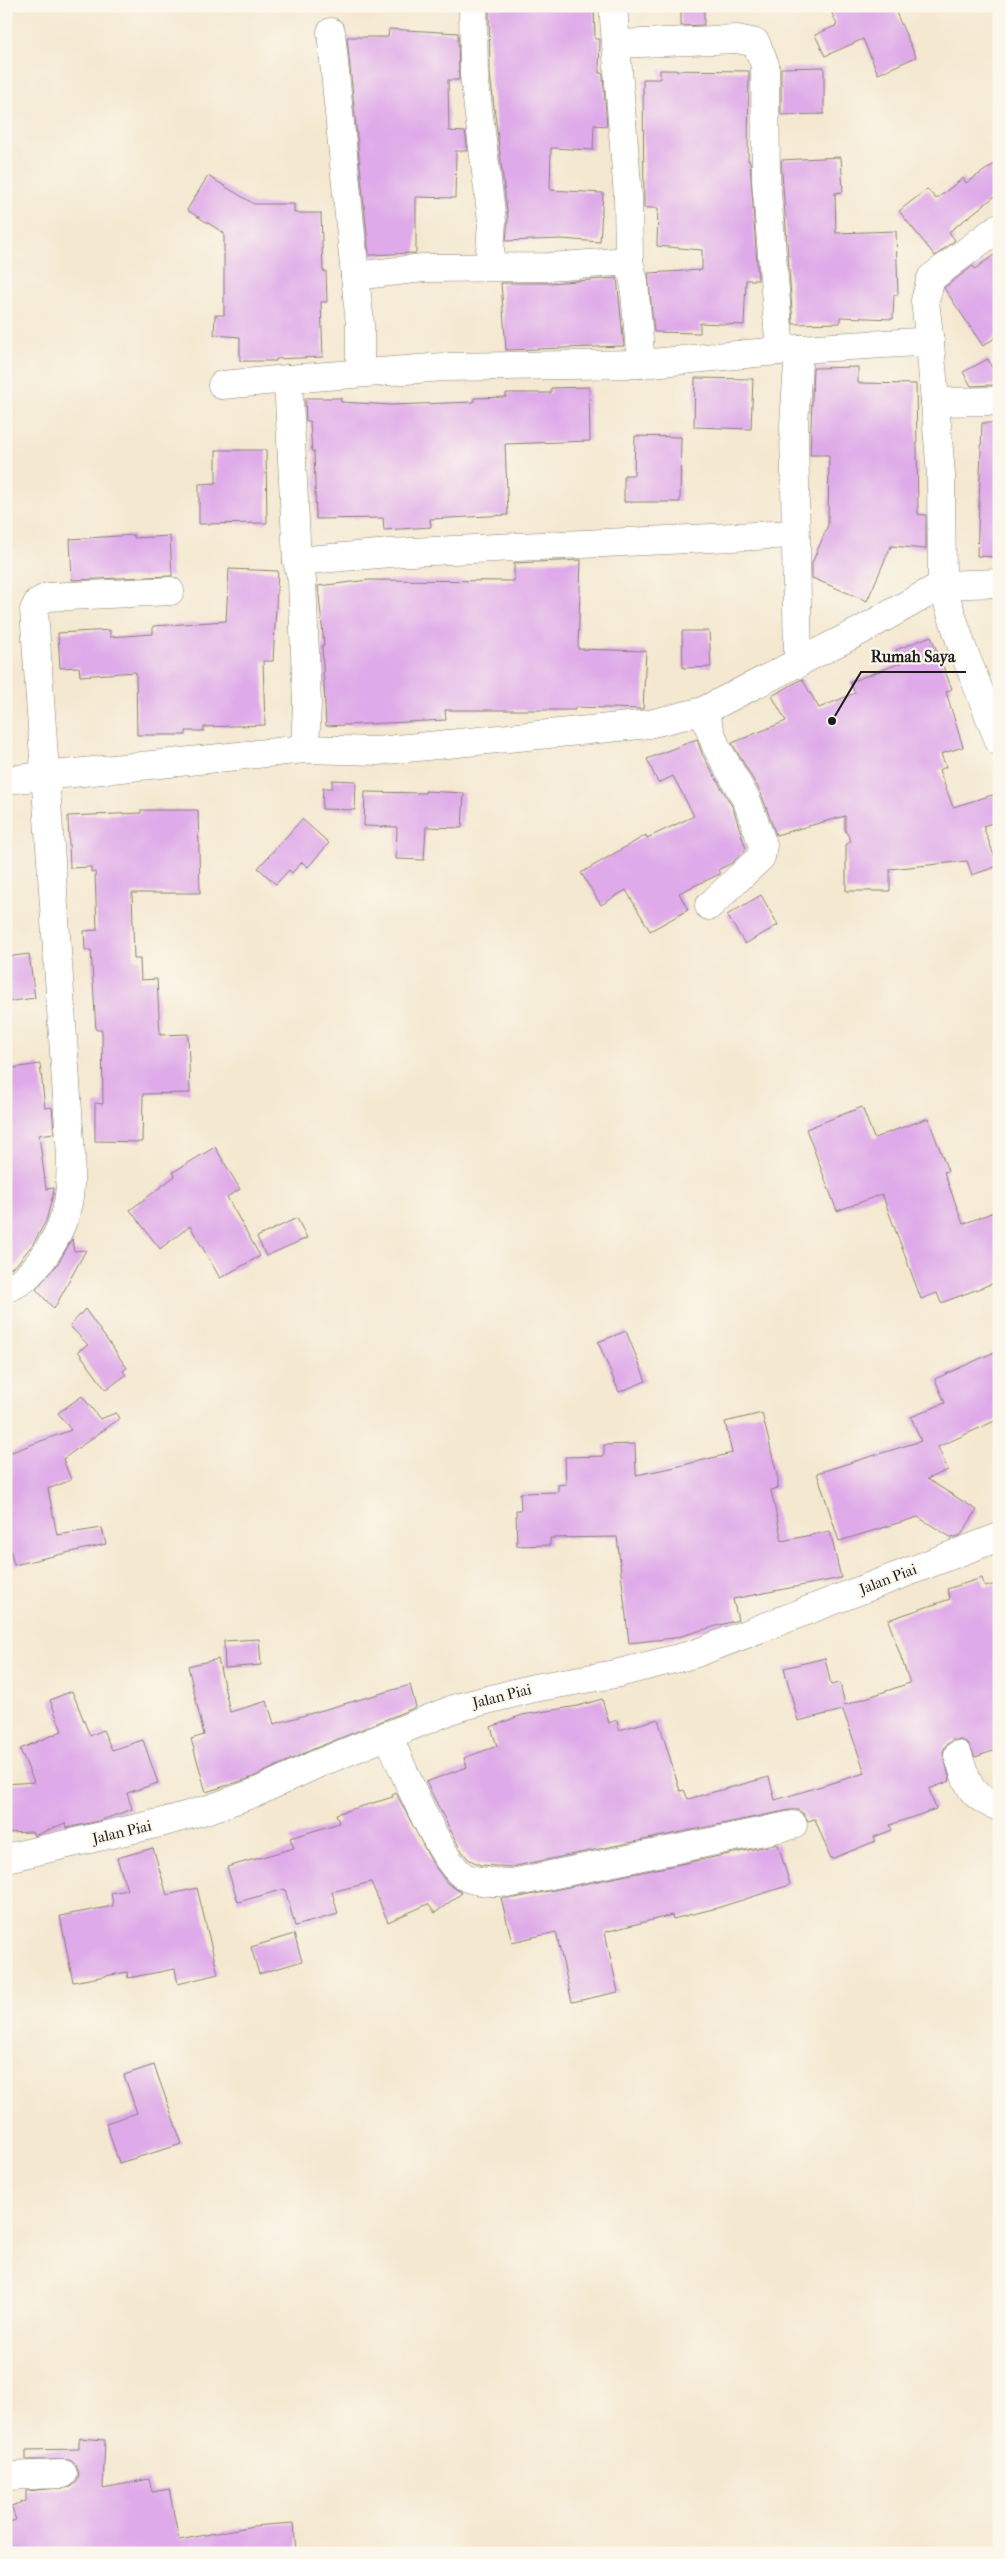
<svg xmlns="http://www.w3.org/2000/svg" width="1005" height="2559" font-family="'IM FELL French Canon',serif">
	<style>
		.building { fill: #dfaae9 }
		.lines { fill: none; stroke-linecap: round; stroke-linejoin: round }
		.street-casing { stroke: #888276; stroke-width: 29 }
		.secondary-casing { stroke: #888276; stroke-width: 29 }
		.street { stroke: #fff; stroke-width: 28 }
		.secondary { stroke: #fff; stroke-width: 28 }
		.labels { text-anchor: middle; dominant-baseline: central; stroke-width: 4.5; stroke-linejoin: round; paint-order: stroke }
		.street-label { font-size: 15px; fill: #1c1c1c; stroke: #fbf7ec }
		.leader { fill: none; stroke: #1c1c1c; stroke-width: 2 }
		.callout-dot { fill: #1c1c1c; stroke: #fbf7ec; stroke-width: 2 }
		.callout-label { font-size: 16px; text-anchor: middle; font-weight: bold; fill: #1c1c1c; stroke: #fbf7ec; stroke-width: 4.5; stroke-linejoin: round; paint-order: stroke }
	</style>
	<rect width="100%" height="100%" fill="#fbf7ec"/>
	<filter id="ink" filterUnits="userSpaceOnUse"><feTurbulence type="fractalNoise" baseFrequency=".02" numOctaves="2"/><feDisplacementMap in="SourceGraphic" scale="10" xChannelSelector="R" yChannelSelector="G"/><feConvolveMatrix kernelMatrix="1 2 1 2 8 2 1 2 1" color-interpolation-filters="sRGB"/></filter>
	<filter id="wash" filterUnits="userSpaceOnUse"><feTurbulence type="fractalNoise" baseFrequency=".0096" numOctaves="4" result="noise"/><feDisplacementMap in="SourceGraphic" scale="20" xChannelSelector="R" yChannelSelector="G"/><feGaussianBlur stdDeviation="1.12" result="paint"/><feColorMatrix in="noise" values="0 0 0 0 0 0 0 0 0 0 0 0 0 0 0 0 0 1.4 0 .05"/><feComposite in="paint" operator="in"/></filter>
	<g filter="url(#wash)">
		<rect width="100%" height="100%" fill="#f4e8d0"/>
		<g id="blocks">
			<g class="building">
				<path d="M 594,6 L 595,39 L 600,39 L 599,73 L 602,73 L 603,76 L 607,126 L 594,125 L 593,150 L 551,148 L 550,190 L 603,193 L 600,242 L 562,239 L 506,241 L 508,219 L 490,74 L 489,8 Z"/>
				<path d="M 681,6 L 704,6 L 704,25 L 681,26 Z"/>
				<path d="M 829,6 L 893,6 L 916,57 L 878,74 L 863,39 L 825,56 L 815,35 L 837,25 Z"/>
				<path d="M 389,29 L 458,33 L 459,80 L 448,80 L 449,131 L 465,132 L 468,151 L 456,151 L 455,198 L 416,197 L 416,253 L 369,255 L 347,37 L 388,37 Z"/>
				<path d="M 824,67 L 824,114 L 781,115 L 781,68 Z"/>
				<path d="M 660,70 L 749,71 L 748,161 L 750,161 L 758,280 L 746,280 L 744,325 L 700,323 L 700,333 L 654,332 L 648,273 L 702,270 L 702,250 L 657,246 L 658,208 L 644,208 L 643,79 L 660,79 Z"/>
				<path d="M 841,157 L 843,192 L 835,193 L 836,233 L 896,231 L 898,295 L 894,295 L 893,319 L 840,317 L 840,323 L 793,324 L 781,160 Z"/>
				<path d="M 999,161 L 999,193 L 949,232 L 955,240 L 935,256 L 899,211 L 927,189 L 936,199 L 963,178 L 966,183 Z"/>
				<path d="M 208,176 L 254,204 L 294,204 L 294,213 L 321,213 L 323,271 L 326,271 L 327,302 L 321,302 L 323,357 L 276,359 L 276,361 L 240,361 L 240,337 L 214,335 L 215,315 L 224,315 L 224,233 L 187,210 Z"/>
				<path d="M 999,251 L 999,335 L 983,346 L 944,288 L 973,266 L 975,269 Z"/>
				<path d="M 617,278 L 624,346 L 506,350 L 501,283 L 550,283 Z"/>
				<path d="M 988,359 L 999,383 L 994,385 L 971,386 L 963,372 Z"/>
				<path d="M 858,367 L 858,383 L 916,384 L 918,514 L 926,515 L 926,549 L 891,546 L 867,601 L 812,578 L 812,563 L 828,525 L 829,455 L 810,455 L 813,368 Z"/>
				<path d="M 695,378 L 753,379 L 751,429 L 694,427 Z"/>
				<path d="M 589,387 L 590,441 L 505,444 L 508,515 L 430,519 L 431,527 L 384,530 L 383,518 L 316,519 L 314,451 L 312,452 L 310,421 L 306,421 L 305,398 L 341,398 L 341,402 L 391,405 L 474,402 L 474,398 L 506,397 L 506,393 L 551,393 L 551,388 Z"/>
				<path d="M 982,423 L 999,423 L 999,557 L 977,556 Z"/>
				<path d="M 635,436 L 681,437 L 680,502 L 624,502 L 624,475 L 634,475 Z"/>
				<path d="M 216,450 L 266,450 L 267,523 L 199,524 L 199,484 L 216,483 Z"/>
				<path d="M 134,535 L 134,538 L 170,536 L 172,576 L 72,580 L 70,539 Z"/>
				<path d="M 581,560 L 578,649 L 646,651 L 643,709 L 575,707 L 575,710 L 445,710 L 446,720 L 326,726 L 322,645 L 324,645 L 318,586 L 369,580 L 514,581 L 514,563 Z"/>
				<path d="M 229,569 L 278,571 L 273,661 L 263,661 L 265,725 L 204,727 L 204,731 L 186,731 L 186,735 L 137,735 L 136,672 L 80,676 L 79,667 L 60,668 L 58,633 L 110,630 L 110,637 L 153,634 L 153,626 L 226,621 Z"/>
				<path d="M 682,631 L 709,631 L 711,667 L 683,668 Z"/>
				<path d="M 931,636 L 952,689 L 946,692 L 963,747 L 941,754 L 946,767 L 939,770 L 953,807 L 999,793 L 999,821 L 983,826 L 998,866 L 972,875 L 967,861 L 890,869 L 890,891 L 846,891 L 846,845 L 851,841 L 845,830 L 845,816 L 776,835 L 761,793 L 732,743 L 786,721 L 772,696 L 802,679 L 819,708 L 855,693 L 850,682 L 901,663 L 896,650 Z"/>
				<path d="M 697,739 L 702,754 L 733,808 L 746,849 L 732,863 L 718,870 L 720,874 L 679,893 L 688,910 L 650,931 L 626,890 L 601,905 L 581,873 L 646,835 L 647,838 L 694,816 L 673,776 L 658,783 L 647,759 Z"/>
				<path d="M 332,780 L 356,781 L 355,810 L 322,809 L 323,788 L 332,788 Z"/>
				<path d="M 425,791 L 464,793 L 462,828 L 426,827 L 424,860 L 396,859 L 397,827 L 364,826 L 365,792 L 425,793 Z"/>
				<path d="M 141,810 L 198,810 L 200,893 L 132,893 L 134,959 L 140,959 L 141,980 L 157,979 L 160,1035 L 188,1034 L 190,1093 L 143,1094 L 142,1142 L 95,1141 L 95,1103 L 103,1104 L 102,1030 L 96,1030 L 91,950 L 85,950 L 84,931 L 97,930 L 95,872 L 91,872 L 91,867 L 70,868 L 68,816 L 141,813 Z"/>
				<path d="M 302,819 L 329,843 L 308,867 L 302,862 L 292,873 L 289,870 L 276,884 L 258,868 Z"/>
				<path d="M 761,895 L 778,925 L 745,944 L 727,915 Z"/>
				<path d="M 29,954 L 35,998 L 6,1002 L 6,957 Z"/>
				<path d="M 40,1064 L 45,1108 L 52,1107 L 54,1133 L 39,1135 L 46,1189 L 54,1188 L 53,1195 L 46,1221 L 33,1244 L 17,1264 L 6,1271 L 6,1069 Z"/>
				<path d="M 862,1107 L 874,1138 L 928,1118 L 948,1171 L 944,1172 L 963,1224 L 999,1210 L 999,1281 L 941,1303 L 937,1293 L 921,1299 L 882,1194 L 837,1211 L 806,1129 Z"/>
				<path d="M 215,1147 L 240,1189 L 227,1197 L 260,1256 L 220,1278 L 190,1226 L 160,1249 L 130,1210 L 175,1176 L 173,1172 Z"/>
				<path d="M 297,1218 L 307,1238 L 266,1256 L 257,1237 Z"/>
				<path d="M 72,1239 L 74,1251 L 86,1250 L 54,1309 L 36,1289 L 59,1262 Z"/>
				<path d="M 85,1309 L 127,1368 L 123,1371 L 126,1375 L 106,1390 L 78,1351 L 88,1345 L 70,1326 Z"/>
				<path d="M 626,1331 L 646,1381 L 619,1392 L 598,1342 Z"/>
				<path d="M 999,1350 L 999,1419 L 938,1447 L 948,1470 L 927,1479 L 977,1510 L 961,1535 L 952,1538 L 918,1517 L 839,1541 L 817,1473 L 921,1441 L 911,1417 L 945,1403 L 935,1379 Z"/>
				<path d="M 82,1396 L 100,1419 L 116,1413 L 119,1419 L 63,1459 L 71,1480 L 48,1489 L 57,1535 L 102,1528 L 106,1544 L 14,1565 L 6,1533 L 6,1454 L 71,1430 L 58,1413 Z"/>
				<path d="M 762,1413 L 778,1479 L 778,1488 L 771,1490 L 782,1541 L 830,1531 L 841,1578 L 733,1599 L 738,1620 L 674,1638 L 629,1643 L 617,1537 L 550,1538 L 550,1545 L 517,1546 L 516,1510 L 521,1510 L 520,1493 L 558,1492 L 558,1485 L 566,1484 L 565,1457 L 604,1456 L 604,1445 L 635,1444 L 636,1475 L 671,1468 L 732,1453 L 725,1422 Z"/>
				<path d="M 982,1578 L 985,1587 L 999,1583 L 999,1749 L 975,1757 L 968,1743 L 961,1740 L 952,1740 L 946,1745 L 943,1752 L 950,1781 L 929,1789 L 936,1809 L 890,1825 L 892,1830 L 874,1837 L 876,1841 L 831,1859 L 815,1819 L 808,1821 L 804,1814 L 798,1810 L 790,1810 L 511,1867 L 480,1865 L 468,1859 L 459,1847 L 426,1782 L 467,1767 L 464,1758 L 497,1746 L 491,1727 L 522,1715 L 578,1706 L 602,1699 L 609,1723 L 617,1720 L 619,1730 L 658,1719 L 680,1791 L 684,1790 L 688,1799 L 769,1777 L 775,1800 L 865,1773 L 843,1710 L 798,1721 L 784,1668 L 825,1658 L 831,1685 L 840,1683 L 845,1705 L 910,1683 L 888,1620 L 950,1599 L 947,1589 Z"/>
				<path d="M 259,1639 L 261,1665 L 225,1668 L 224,1641 Z"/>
				<path d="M 218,1659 L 230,1712 L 267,1701 L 274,1724 L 410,1685 L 416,1707 L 311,1750 L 251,1778 L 206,1792 L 191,1739 L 204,1735 L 188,1666 Z"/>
				<path d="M 72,1691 L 90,1736 L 103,1730 L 112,1750 L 143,1740 L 158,1783 L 127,1793 L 132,1809 L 99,1821 L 67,1828 L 65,1823 L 34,1836 L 32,1832 L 6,1833 L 6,1784 L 34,1782 L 20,1749 L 62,1731 L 50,1700 Z"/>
				<path d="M 396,1793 L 433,1864 L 447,1883 L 462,1893 L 435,1913 L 428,1904 L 388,1922 L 371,1882 L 332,1892 L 338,1914 L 295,1926 L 285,1889 L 238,1902 L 227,1867 L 294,1848 L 290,1838 L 339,1823 L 336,1814 L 393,1797 L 392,1795 Z"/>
				<path d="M 778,1844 L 790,1885 L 717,1908 L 673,1919 L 672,1915 L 605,1932 L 618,1992 L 572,2002 L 556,1932 L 512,1942 L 501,1898 L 515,1898 Z"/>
				<path d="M 153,1848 L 167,1895 L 197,1888 L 218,1974 L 178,1984 L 175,1969 L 128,1978 L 127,1972 L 73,1982 L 60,1916 L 113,1906 L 111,1893 L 127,1890 L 117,1858 Z"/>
				<path d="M 294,1934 L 302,1961 L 259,1974 L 251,1947 Z"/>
				<path d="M 154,2065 L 182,2144 L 119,2163 L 106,2123 L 137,2113 L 124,2075 Z"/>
				<path d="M 79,2438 L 105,2440 L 103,2488 L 149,2479 L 152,2492 L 169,2489 L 179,2540 L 253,2526 L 294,2523 L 296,2553 L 6,2553 L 6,2523 L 16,2520 L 11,2506 L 26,2501 L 26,2491 L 71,2487 L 77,2482 L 79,2474 L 76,2465 L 70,2460 L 26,2460 L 26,2450 L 79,2449 Z"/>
			</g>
		</g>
	</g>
	<g filter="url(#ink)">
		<use href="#blocks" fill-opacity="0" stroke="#888276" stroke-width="1"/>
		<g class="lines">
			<defs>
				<g id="street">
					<path d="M 473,6 L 474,75 L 492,221 L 489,267"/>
					<path d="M 613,6 L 628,197 L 629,261"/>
					<path d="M 331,32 L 355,276 L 423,268 L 549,267 L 629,261 L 634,281 L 641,364"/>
					<path d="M 617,44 L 737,39 L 756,43 L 765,65 L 766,181 L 780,351"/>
					<path d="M 355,276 L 360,324 L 360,372"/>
					<path d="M 930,343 L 925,301 L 931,278 L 999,227"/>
					<path d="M 288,379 L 444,367 L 641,364 L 799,349 L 918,342 L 930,343 L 935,402 L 999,401"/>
					<path d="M 222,385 L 288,379 L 297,561 L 302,580 L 307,703 L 305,749"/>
					<path d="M 935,402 L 941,475 L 942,585 L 962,647 L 999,741"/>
					<path d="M 297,561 L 390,553 L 795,534"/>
					<path d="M 798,664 L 794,424 L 799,349"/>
					<path d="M 703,711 L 716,746 L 747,801 L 763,845 L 761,857 L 709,906"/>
					<path d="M 6,780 L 305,749 L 377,751 L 649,724 L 703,711 L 860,631 L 942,585 L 999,583"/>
					<path d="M 6,1288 C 36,1281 63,1230 68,1203 C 71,1188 70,1171 71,1156 L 34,610 L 38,602 L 48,597 L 170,591"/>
					<path d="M 388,1735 C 400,1762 443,1869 467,1878 C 480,1883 498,1882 512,1883 L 793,1825"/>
					<path d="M 958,1755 C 968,1783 968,1796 999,1807"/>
					<path d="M 6,2476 L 63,2474"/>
				</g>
				<path id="secondary" d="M 6,1858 L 164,1822 L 209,1809 L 257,1792 L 317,1764 L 456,1708 L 534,1688 L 615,1674 L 694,1654 L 999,1537"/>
			</defs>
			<use href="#street" class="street-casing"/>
			<use href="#secondary" class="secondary-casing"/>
			<use href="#street" class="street"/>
			<use href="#secondary" class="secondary"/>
		</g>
	</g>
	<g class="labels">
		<g class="street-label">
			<text transform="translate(888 1579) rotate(-21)">Jalan Piai</text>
			<text transform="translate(502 1696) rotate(-14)">Jalan Piai</text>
			<text transform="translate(122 1832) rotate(-13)">Jalan Piai</text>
		</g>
	</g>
	<path class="leader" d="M832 721L861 672H966"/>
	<circle class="callout-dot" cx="832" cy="721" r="5"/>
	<g class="callout-label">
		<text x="913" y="662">Rumah Saya</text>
	</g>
	<rect width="1005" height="2559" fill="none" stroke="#fbf7ec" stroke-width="25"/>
</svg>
